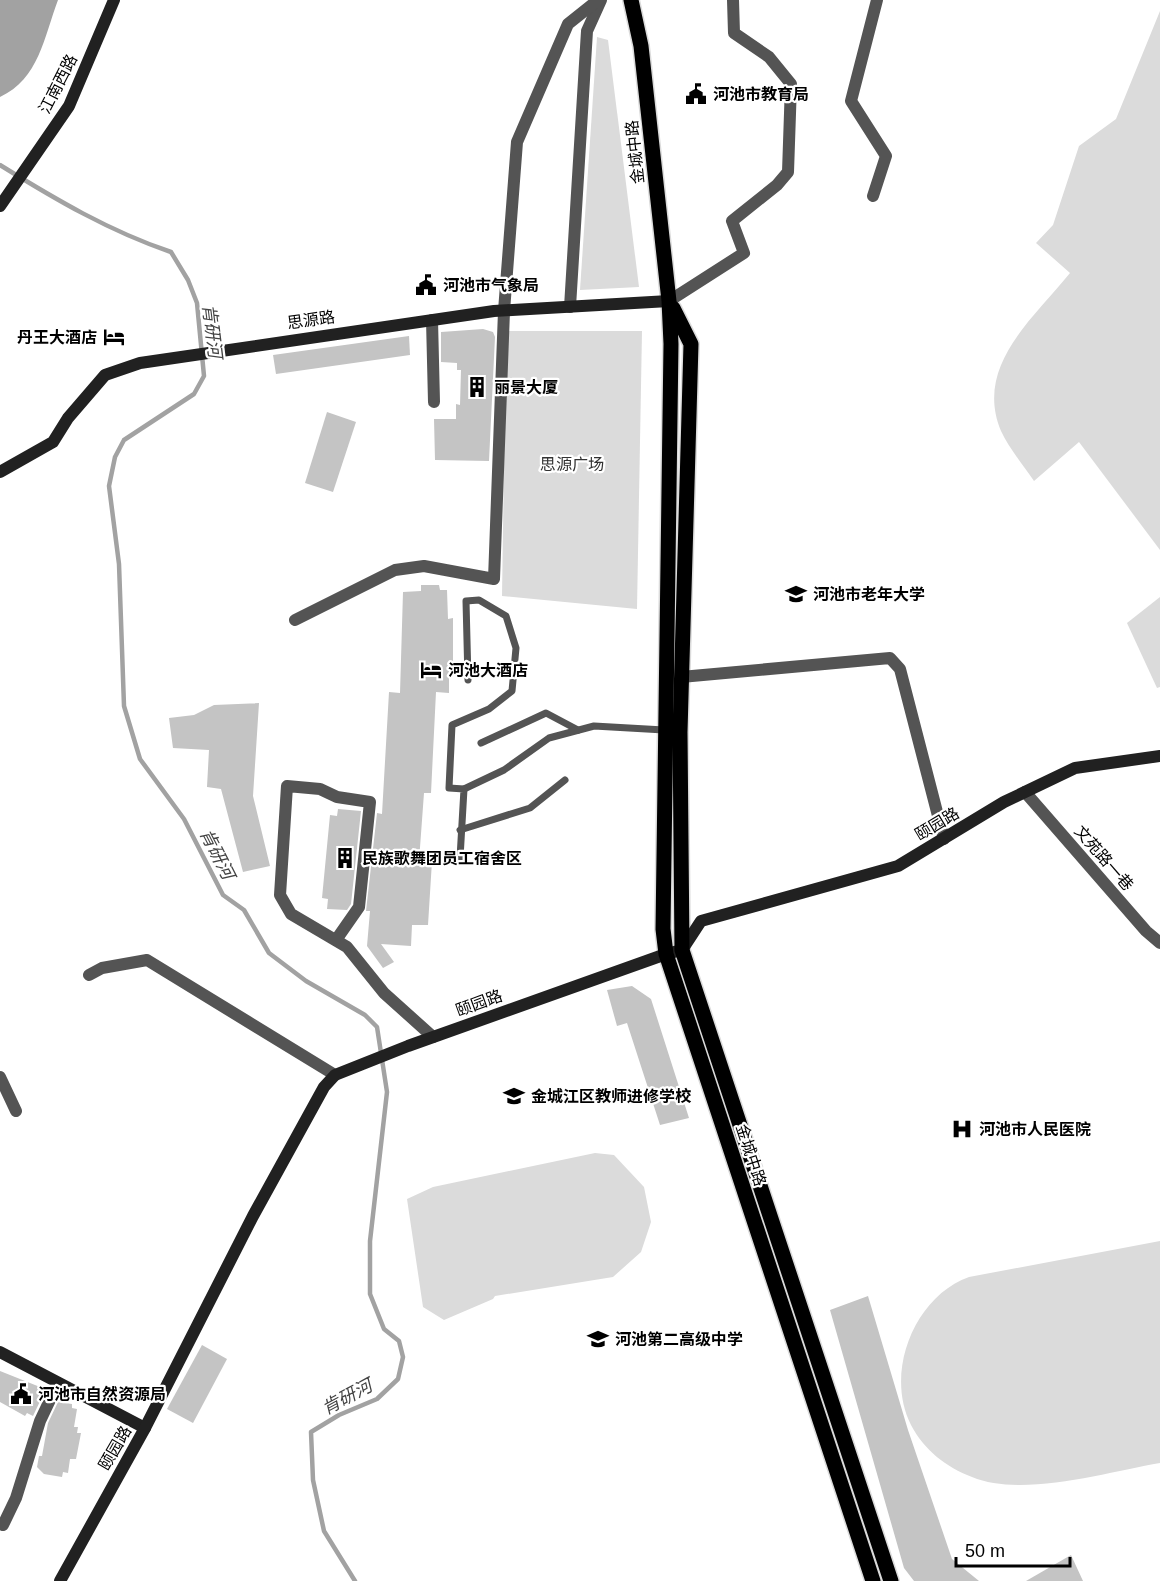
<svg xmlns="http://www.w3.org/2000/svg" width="1160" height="1581" font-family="Helvetica,'Noto Sans SC',sans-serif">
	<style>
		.green { fill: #dbdbdb }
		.water { fill: #a2a2a2 }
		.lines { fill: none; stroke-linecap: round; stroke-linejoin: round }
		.stream { stroke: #a2a2a2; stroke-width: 4.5 }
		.building { fill: #c4c4c4 }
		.primary-casing { stroke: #dbdbdb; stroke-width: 18 }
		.lane { stroke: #545454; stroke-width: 7 }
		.street { stroke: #545454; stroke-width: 12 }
		.secondary { stroke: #212121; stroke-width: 12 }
		.primary { stroke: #000; stroke-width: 15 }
		.labels { text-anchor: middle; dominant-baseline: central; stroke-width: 4.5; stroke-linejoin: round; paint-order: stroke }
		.street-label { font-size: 16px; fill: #000; stroke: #fff }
		.poi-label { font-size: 16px; font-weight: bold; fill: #000; stroke: #fff; text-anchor: start }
		.park-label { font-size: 16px; fill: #323232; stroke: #fff }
		.water-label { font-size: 18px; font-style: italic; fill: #434343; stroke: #fff }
	</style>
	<rect width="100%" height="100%" fill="#fff"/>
	<g class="green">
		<path d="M 1160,11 L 1160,550 L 1079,442 L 1034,481 C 1023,465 1009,448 1001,431 C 974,366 1033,319 1070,273 L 1036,243 L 1053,225 L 1079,146 L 1116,119 Z"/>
		<path d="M 597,37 L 608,40 L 639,287 L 580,290 Z"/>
		<path d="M 506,331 L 642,331 L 637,609 L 502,596 Z"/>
		<path d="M 1160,597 L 1160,687 L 1157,688 L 1127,623 Z"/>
		<path d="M 595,1153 L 614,1155 L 644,1187 L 651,1222 L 641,1252 L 613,1277 L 495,1296 L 493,1299 L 444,1320 L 423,1307 L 407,1199 L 433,1187 Z"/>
		<path d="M 1160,1241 L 1160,1463 C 1107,1472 1022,1498 972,1477 C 946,1467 924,1450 911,1425 C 884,1372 915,1296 969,1277 Z"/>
	</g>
	<path class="water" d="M 0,0 L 58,0 C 44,37 39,79 0,97 Z"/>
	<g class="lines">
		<path class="stream" d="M 0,165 C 55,199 109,231 171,252 L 188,280 L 197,303 L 204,376 L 194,394 L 124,440 L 115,457 L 109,486 L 119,564 L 124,706 L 140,759 L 184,819 L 223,895 L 244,910 L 269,953 L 306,981 L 365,1015 L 377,1027 L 387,1092 L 370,1241 L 370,1294 L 384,1329 L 399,1341 L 403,1357 L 398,1379 L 377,1399 L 339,1415 L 311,1432 L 313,1480 L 324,1531 L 355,1581"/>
	</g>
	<g class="building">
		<path d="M 483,329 L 493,332 L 495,337 L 489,461 L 435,460 L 434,419 L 456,419 L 456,404 L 460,405 L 461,370 L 457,370 L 457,363 L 441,362 L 441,332 Z"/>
		<path d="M 409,336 L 410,355 L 276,374 L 273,355 Z"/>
		<path d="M 327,412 L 356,422 L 333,492 L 305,483 Z"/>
		<path d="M 421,585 L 439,585 L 440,590 L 447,590 L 448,619 L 453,618 L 453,669 L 449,669 L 449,693 L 436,692 L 431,793 L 424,793 L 419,861 L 432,861 L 428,925 L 412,925 L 411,946 L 381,944 L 394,962 L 383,968 L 367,946 L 370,911 L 366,911 L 377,813 L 382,814 L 389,692 L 400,693 L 403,592 L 421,591 Z"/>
		<path d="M 259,703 L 253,796 L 270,866 L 243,872 L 221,789 L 207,787 L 209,750 L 173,748 L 169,718 L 194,715 L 214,705 Z"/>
		<path d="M 338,809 L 361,811 L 351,904 L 347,910 L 327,909 L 328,899 L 322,898 L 330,815 L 337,816 Z"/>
		<path d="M 632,986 L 651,999 L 689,1118 L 660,1125 L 627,1023 L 617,1026 L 607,990 Z"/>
		<path d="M 868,1296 L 908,1430 L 952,1559 L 979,1581 L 914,1581 L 904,1568 L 830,1310 Z"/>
		<path d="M 202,1345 L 227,1359 L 193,1423 L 167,1409 Z"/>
		<path d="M 0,1371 L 40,1387 L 37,1393 L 43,1395 L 33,1416 L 27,1413 L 25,1416 L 0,1402 Z"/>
		<path d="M 58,1402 L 72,1404 L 72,1408 L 77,1409 L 74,1427 L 78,1427 L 77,1433 L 81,1433 L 76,1459 L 70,1459 L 68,1473 L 63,1472 L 62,1477 L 44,1474 L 37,1467 L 39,1456 L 42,1456 L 48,1423 Z"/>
		<path d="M 1071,1555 L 1083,1581 L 1026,1581 Z"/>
	</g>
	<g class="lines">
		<defs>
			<g id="primary">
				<path d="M 631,0 L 641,46 L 669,301 L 671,344 L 663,929 L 666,954 L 873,1581"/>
				<path d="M 673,308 L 691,344 L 680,732 L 682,950 L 891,1581"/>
			</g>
		</defs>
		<use href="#primary" class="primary-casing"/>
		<g class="lane">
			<path d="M 481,743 L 546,713 L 578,730"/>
			<path d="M 464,789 L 504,770 L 549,738 L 594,726 L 664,730"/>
			<path d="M 460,830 L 530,808 L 565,780"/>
			<path d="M 460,858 L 464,789 L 449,788 L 452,725 L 489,709 L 512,691 L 516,648 L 506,616 L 479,600 L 466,601 L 468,680"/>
		</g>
		<g class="street">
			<path d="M 873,196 L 886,156 L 851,101 L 877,0"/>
			<path d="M 669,301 L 744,253 L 732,221 L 777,185 L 788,172 L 791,84 L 769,57 L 734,33 L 733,0"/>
			<path d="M 570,307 L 587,31 L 601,0"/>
			<path d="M 432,320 L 434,402"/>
			<path d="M 295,620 L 395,570 L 424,566 L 494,579 L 504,311 L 517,142 L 568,24 L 598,0"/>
			<path d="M 681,677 L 890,658 L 900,669 L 944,839"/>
			<path d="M 1025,792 L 1146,931 L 1160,943"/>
			<path d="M 336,940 L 359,907 L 370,802 L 337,797 L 320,789 L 287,786 L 280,895 L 291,914 L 347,947 L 384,993 L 433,1037"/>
			<path d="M 89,975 L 102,968 L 147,960 L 335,1075"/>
			<path d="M 0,1077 L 16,1111"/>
			<path d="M 3,1525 L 16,1498 L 40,1421 L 58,1383"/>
		</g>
		<g class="secondary">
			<path d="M 0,206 L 69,106 L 114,0"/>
			<path d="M 0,472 L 53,442 L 68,418 L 105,375 L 140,363 L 494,311 L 669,301"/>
			<path d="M 0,1352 L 145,1428"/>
			<path d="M 60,1581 L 145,1428 L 253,1216 L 324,1087 L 335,1075 L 408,1046 L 666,954 L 682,950 L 701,921 L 898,866 L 1004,802 L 1075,768 L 1160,756"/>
		</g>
		<use href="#primary" class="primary"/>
	</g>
	<defs>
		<symbol id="civic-bare" viewBox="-9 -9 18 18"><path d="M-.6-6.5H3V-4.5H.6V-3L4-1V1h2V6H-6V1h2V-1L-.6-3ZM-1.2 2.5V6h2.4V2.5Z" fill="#000" stroke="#fff" stroke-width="2.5" paint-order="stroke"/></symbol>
		<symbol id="hotel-bare" viewBox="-9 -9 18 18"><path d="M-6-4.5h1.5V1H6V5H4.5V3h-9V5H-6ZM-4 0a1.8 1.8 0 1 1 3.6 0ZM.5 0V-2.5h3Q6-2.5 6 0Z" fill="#000" stroke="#fff" stroke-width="2.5" paint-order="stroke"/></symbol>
		<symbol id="building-bare" viewBox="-9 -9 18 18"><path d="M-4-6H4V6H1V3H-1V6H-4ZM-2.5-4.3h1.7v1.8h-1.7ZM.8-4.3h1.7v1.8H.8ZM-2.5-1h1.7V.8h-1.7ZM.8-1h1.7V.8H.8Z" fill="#000" stroke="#fff" stroke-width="2.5" paint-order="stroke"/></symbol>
		<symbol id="university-bare" viewBox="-9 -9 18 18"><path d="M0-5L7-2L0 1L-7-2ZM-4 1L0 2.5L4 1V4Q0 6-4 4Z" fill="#000" stroke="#fff" stroke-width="2.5" paint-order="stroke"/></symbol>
		<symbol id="school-bare" viewBox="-9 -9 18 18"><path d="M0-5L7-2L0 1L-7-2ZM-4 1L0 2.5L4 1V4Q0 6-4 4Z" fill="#000" stroke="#fff" stroke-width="2.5" paint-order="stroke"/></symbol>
		<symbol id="hospital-bare" viewBox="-9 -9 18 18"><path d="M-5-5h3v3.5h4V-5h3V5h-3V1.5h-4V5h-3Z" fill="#000" stroke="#fff" stroke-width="2.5" paint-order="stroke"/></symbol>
	</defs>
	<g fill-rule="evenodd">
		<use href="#civic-bare" x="681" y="79" width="30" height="30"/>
		<use href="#civic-bare" x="411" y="270" width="30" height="30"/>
		<use href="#hotel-bare" x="99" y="322" width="30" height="30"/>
		<use href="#building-bare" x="462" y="372" width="30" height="30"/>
		<use href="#university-bare" x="781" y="579" width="30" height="30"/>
		<use href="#hotel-bare" x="416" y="655" width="30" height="30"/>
		<use href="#building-bare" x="330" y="843" width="30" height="30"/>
		<use href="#school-bare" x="499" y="1081" width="30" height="30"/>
		<use href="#hospital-bare" x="947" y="1114" width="30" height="30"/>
		<use href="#school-bare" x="583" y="1324" width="30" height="30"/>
		<use href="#civic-bare" x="6" y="1379" width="30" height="30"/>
	</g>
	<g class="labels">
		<g class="street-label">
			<text transform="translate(58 84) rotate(-63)">江南西路</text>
			<text transform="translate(635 152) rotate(-96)">金城中路</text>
			<text transform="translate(311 320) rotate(-8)">思源路</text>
			<text transform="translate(937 824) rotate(-31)">颐园路</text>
			<text transform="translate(1104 858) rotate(49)">文苑路一巷</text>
			<text transform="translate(479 1003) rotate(-20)">颐园路</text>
			<text transform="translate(751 1155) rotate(72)">金城中路</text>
			<text transform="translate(115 1448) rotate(-60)">颐园路</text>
		</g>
		<g class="poi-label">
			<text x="713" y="94">河池市教育局</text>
			<text x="443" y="285">河池市气象局</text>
			<text x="97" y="337" text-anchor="end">丹王大酒店</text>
			<text x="494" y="387">丽景大厦</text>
			<text x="813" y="594">河池市老年大学</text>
			<text x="448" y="670">河池大酒店</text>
			<text x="362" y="858">民族歌舞团员工宿舍区</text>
			<text x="531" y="1096">金城江区教师进修学校</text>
			<text x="979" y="1129">河池市人民医院</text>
			<text x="615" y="1339">河池第二高级中学</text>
			<text x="38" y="1394">河池市自然资源局</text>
		</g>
		<g class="park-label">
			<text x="572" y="464">思源广场</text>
		</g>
		<g class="water-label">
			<text transform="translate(212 331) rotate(83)">肯研河</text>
			<text transform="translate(217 854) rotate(63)">肯研河</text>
			<text transform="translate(347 1397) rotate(-28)">肯研河</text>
		</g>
	</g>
	<path d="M956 1557v9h114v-9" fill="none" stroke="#000000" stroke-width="3"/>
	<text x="965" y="1557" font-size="18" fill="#000000" stroke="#ffffff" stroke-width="4.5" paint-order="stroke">50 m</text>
</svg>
